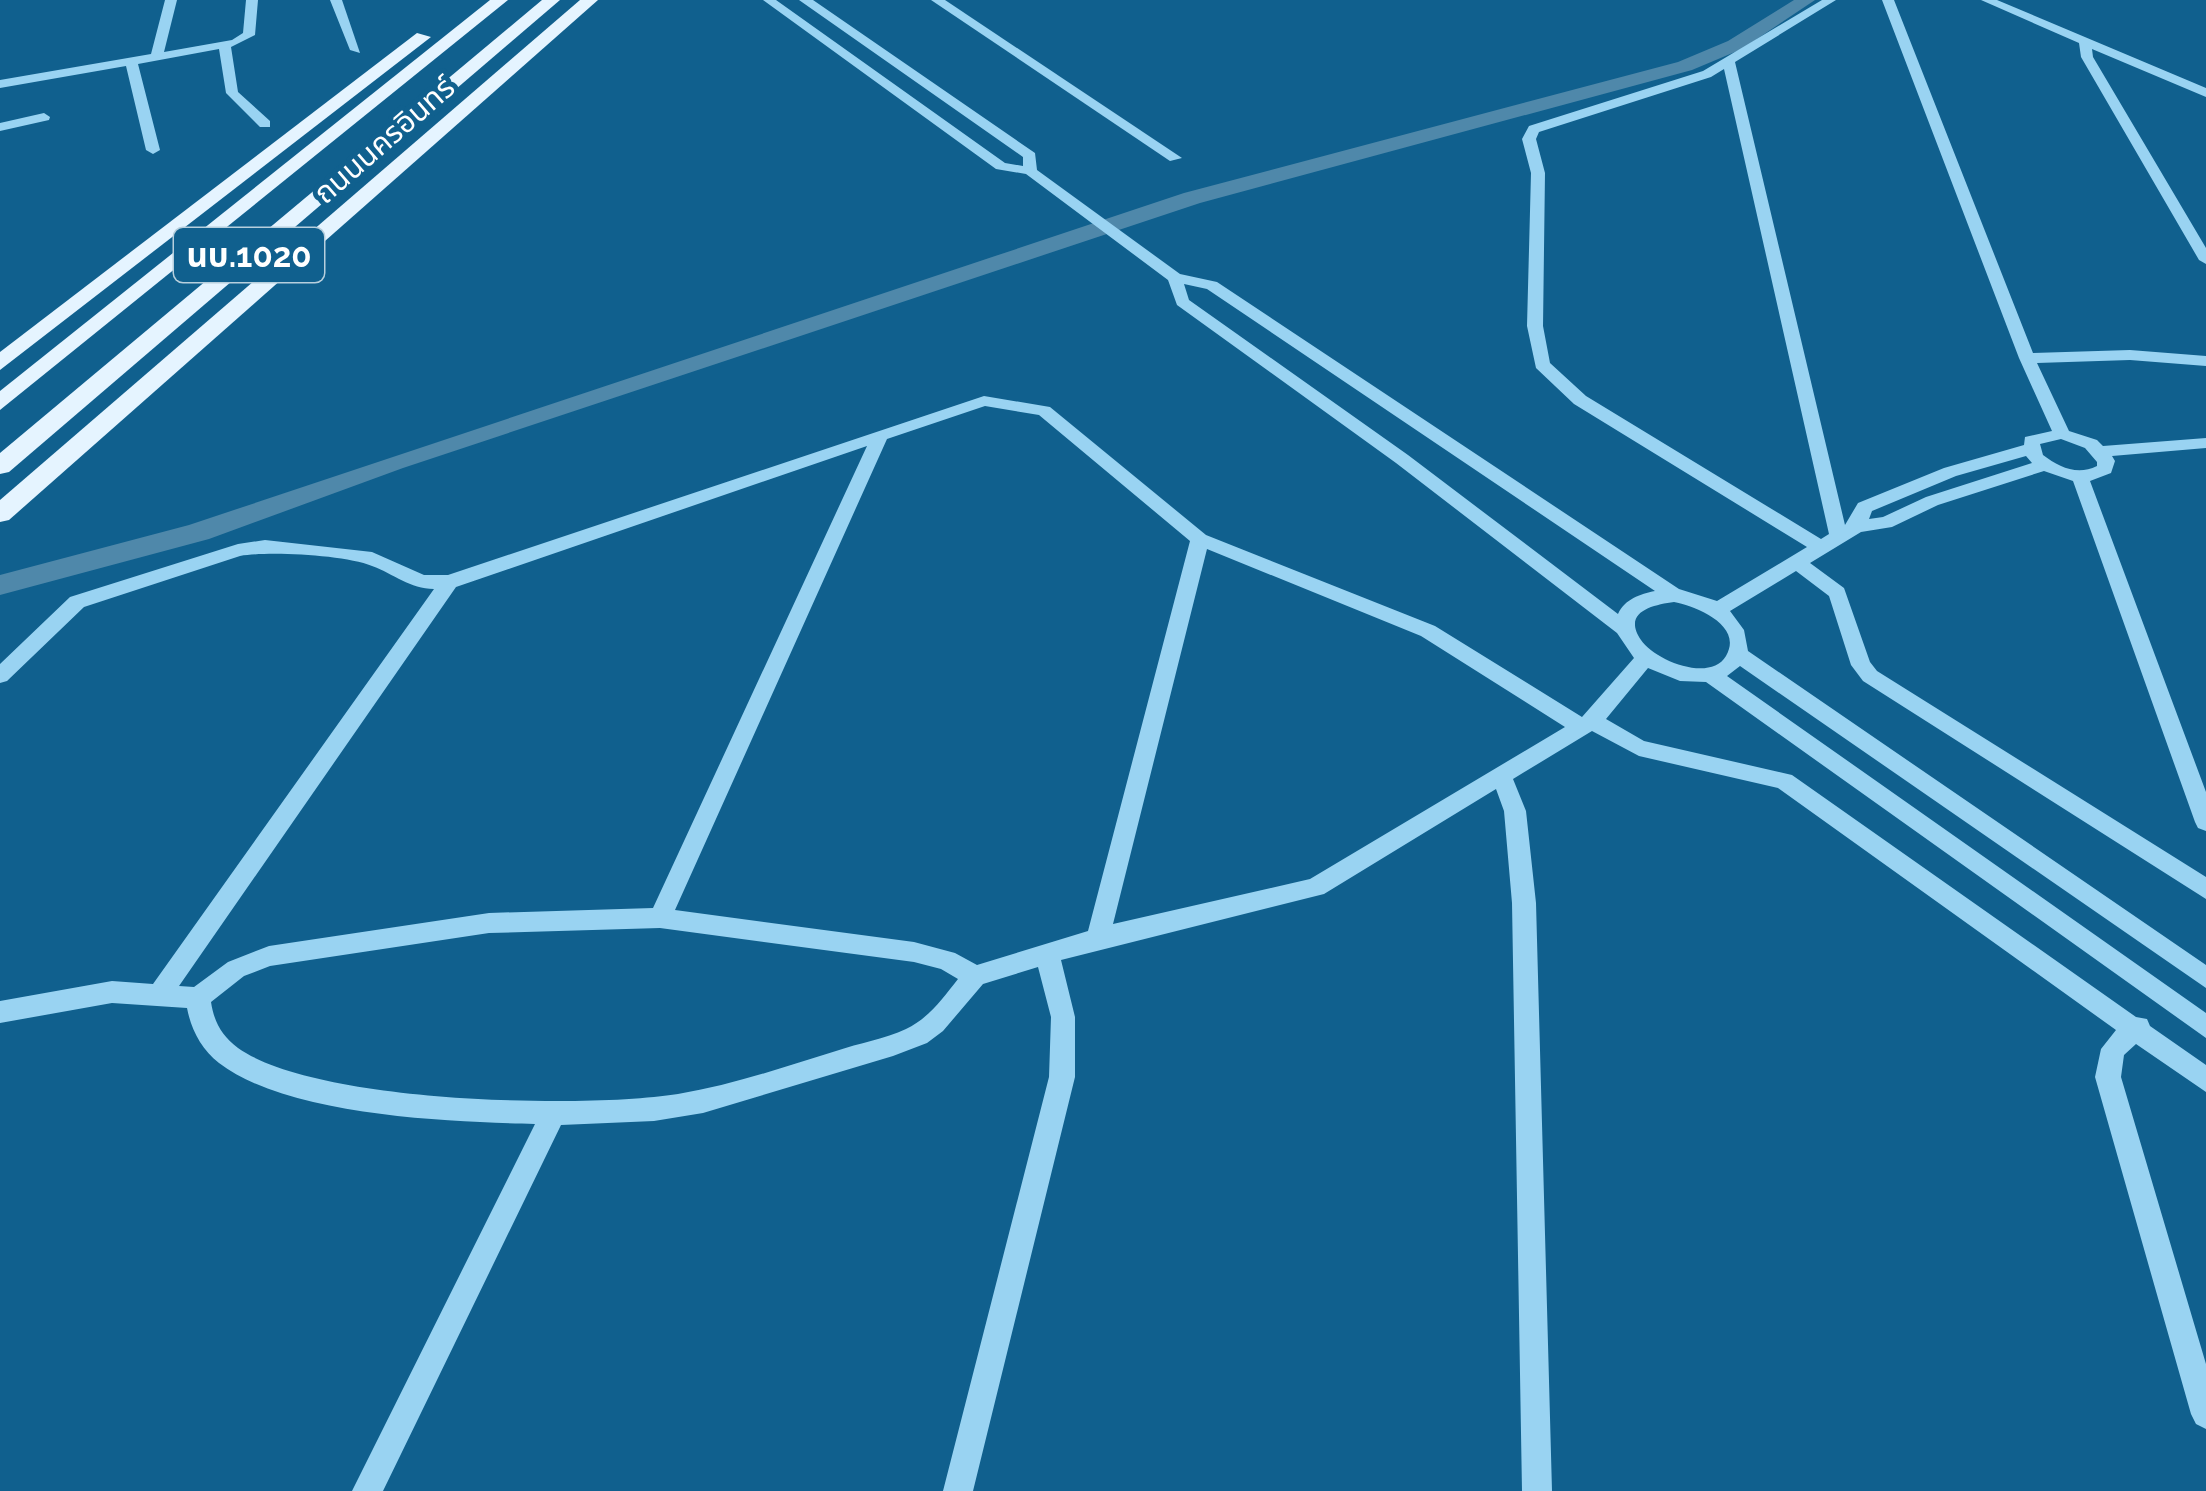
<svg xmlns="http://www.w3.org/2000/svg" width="2206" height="1491" font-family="Raleway,'Noto Sans Thai',sans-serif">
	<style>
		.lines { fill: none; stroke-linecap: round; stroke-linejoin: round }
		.canal { fill: #4f88aa; fill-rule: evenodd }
		.minor { fill: #99d3f2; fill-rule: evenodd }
		.major { fill: #e5f4ff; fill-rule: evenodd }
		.labels { text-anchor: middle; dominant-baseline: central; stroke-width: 10; stroke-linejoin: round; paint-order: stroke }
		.far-street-label { font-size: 30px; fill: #fff; stroke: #10608e }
		.shield { fill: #10608e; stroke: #b7cfdd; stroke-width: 3 }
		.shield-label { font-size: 33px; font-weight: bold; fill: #fff }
	</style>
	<rect width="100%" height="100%" fill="#10608e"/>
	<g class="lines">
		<path class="canal" d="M 1794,0 L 1815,0 L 1742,49 L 1692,70 L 1200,203 L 403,468 L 209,539 L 0,595 L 0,575 L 189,525 L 1184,193 L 1678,62 L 1728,41 Z"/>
		<g class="minor">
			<path d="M 165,0 L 177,0 L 164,52 L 232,40 L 243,33 L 246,0 L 258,0 L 255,35 L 231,47 L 238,92 L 270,121 L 270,127 L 260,127 L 226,93 L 219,49 L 138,64 L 160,150 L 153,154 L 146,150 L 126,66 L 0,88 L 0,80 L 151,54 Z"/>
			<path d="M 330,0 L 342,0 L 360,53 L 350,50 Z"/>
			<path d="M 763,0 L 776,0 L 1005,163 L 1023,166 L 1023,157 L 799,0 L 813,0 L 1035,153 L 1037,170 L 1180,274 L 1217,282 L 1679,589 L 1717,601 L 1807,547 L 1574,404 L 1536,368 L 1527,326 L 1531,173 L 1522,139 L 1529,126 L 1703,71 L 1822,0 L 1836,0 L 1735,62 L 1845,525 L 1858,503 L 1944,468 L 2024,445 L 2025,437 L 2052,431 L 2019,358 L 1882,0 L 1894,0 L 2033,353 L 2130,350 L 2206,356 L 2206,366 L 2130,360 L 2037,363 L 2069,431 L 2097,440 L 2103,446 L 2206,438 L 2206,448 L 2112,456 L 2115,461 L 2111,473 L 2090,481 L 2206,792 L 2206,831 L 2198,828 L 2195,822 L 2073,481 L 2044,471 L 1938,505 L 1892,527 L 1861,532 L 1810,563 L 1844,588 L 1870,662 L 1877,671 L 2206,877 L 2206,899 L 1863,681 L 1851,665 L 1829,596 L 1796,571 L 1730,611 L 1744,630 L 1748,651 L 2206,965 L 2206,988 L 1740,666 L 1727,676 L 2206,1013 L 2206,1038 L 1706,682 L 1680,681 L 1648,668 L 1606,719 L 1644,741 L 1792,775 L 2136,1017 L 2147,1019 L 2150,1026 L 2206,1065 L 2206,1092 L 2136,1044 L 2124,1055 L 2121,1077 L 2206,1364 L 2206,1429 L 2196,1424 L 2191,1414 L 2095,1077 L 2101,1049 L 2116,1030 L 1778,788 L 1639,756 L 1592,731 L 1513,779 L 1526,811 L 1536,903 L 1552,1491 L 1522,1491 L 1512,903 L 1504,811 L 1496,789 L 1324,894 L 1061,960 L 1075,1017 L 1075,1077 L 973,1491 L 943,1491 L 1049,1077 L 1051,1017 L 1038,967 L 983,984 L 943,1031 L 927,1043 L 893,1056 L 703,1113 L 654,1121 L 561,1125 L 383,1491 L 352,1491 L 535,1124 C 449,1122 288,1116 219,1063 C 201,1049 191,1029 187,1008 L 112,1003 L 0,1023 L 0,1001 L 112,981 L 153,984 L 434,589 C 410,589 394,574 372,566 C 344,555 270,551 240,556 L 84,607 L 7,681 L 0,683 L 0,664 L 70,597 L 238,544 L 265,540 L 372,552 L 424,575 L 448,575 L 984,396 L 1050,407 L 1206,535 L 1435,626 L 1582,717 L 1634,658 L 1617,633 L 1396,463 L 1177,305 L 1168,280 L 1026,174 L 996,169 ZM 1724,69 L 1829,534 L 1821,539 L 1586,396 L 1550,363 L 1543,326 L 1545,173 L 1536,139 L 1539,132 L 1711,77 ZM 1184,284 L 1207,289 L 1655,591 C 1640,594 1625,599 1618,614 L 1408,455 L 1189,300 ZM 985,406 L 1039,415 L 1190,541 L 1088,931 L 977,965 L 955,953 L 914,942 L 675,910 L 887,439 ZM 2061,439 L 2085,448 L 2097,462 L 2097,466 C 2077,476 2059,467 2043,455 L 2040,444 ZM 867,446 L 653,908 L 489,913 L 269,946 L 228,962 L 194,987 L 179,986 L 456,587 ZM 2026,456 L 2032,463 L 1926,497 L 1883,517 L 1869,519 L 1872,511 L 1956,476 ZM 1207,549 L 1421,636 L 1565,727 L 1310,879 L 1113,924 ZM 1674,602 C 1695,606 1744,625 1726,656 C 1710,683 1654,660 1641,640 C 1622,612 1652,605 1674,602 ZM 660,928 L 914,962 L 941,969 L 958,979 C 943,998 929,1018 906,1029 C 885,1039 859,1043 836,1051 C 784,1067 732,1085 678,1094 C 583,1109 316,1103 238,1048 C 222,1036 214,1022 211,1002 L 244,976 L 270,966 L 489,933 Z"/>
			<path d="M 931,0 L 945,0 L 1182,158 L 1170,161 Z"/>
			<path d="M 1981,0 L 1997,0 L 2206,88 L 2206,97 L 2092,49 L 2093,57 L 2206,248 L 2206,264 L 2199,260 L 2081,57 L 2079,43 Z"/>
			<path d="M 44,113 L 50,117 L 49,120 L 0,131 L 0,123 Z"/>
		</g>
		<g class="major">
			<path d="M 490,0 L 508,0 L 0,410 L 0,391 Z"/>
			<path d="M 542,0 L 560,0 L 9,472 L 0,474 L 0,453 Z"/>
			<path d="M 580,0 L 598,0 L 9,520 L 0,522 L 0,500 Z"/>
			<path d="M 417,33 L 431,37 L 0,370 L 0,352 Z"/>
		</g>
	</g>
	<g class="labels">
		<g class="far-street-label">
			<text transform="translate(384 140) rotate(-41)">ถนนนครอินทร์</text>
		</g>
		<rect class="shield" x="174" y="228" width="150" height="54" rx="9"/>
		<g class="shield-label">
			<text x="249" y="255">นบ.1020</text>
		</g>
	</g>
</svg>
